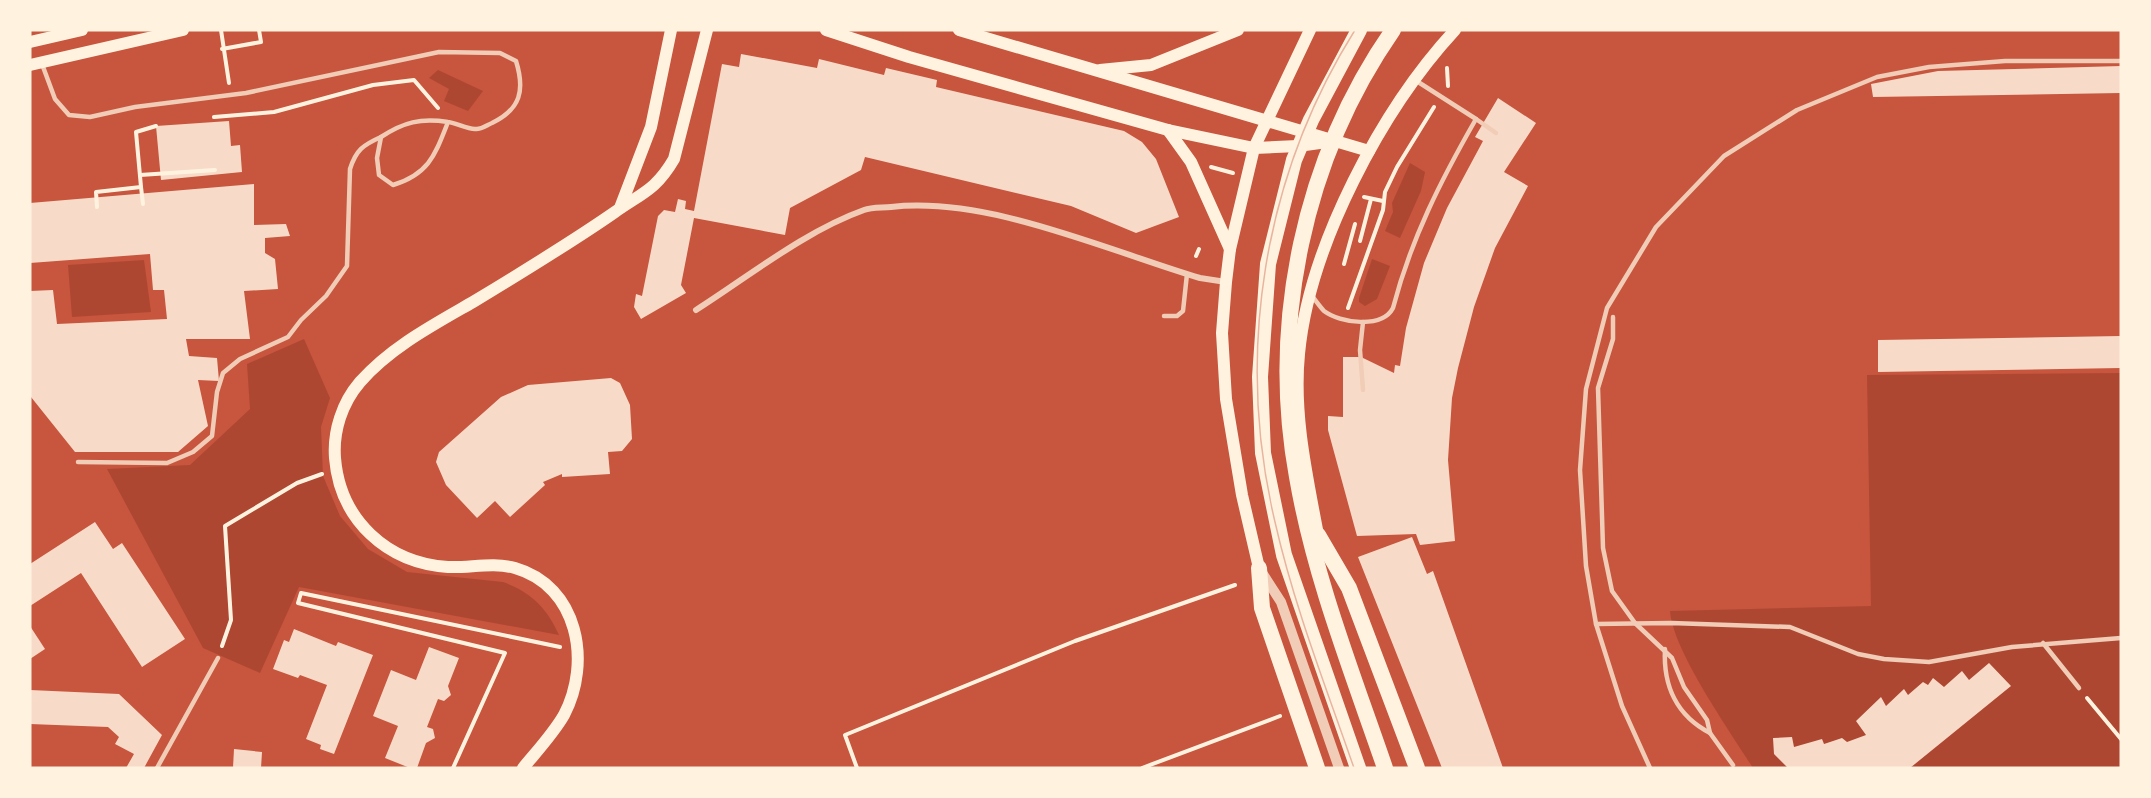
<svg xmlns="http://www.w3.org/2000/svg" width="2151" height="798" font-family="Poppins,sans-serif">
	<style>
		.green { fill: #ae4732 }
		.building { fill: #f7dbc8 }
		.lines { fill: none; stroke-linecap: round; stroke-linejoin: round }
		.path { stroke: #fff3e0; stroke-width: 4 }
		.service { stroke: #f1ccb7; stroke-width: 4.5 }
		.minor { stroke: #f1ccb7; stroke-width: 6 }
		.tertiary { stroke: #f1ccb7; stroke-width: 10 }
		.secondary { stroke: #fff3e0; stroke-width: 12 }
		.trunk { stroke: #fff3e0; stroke-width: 16 }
		.tram { stroke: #e9b49f; stroke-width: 1.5 }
	</style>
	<rect width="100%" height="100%" fill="#c8553d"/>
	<g class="green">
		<path d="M 438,70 L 483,91 L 468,111 L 444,101 L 449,89 L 429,78 Z"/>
		<path d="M 1410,163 L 1425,172 L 1421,191 L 1400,238 L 1385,231 L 1393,212 L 1392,203 Z"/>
		<path d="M 1372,259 L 1390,266 L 1377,299 L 1365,306 L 1359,302 L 1359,298 Z"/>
		<path d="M 144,260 L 151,312 L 72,317 L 68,265 Z"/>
		<path d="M 304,339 L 330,398 L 321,427 L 323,476 L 340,516 L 368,549 L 407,572 L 503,582 C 531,592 547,608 559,635 L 299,587 L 260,673 L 203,648 L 107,469 L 190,465 L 250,409 L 247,364 Z"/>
		<path d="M 2121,373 L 2121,768 L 1753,768 C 1730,731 1673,651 1670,611 L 1871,606 L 1867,375 Z"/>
	</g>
	<g class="building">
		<path d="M 741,54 L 817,68 L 819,59 L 884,75 L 886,68 L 937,80 L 936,87 L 1124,131 L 1142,142 L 1156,159 L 1179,217 L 1136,233 L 1071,206 L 865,157 L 861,170 L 790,208 L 785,235 L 694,218 L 681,285 L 686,293 L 641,319 L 634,307 L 636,294 L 642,296 L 658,216 L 664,210 L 675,212 L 678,199 L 686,201 L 685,209 L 694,211 L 722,64 L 739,67 Z"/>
		<path d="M 2121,66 L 2121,93 L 1873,97 L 1871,84 L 1938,71 Z"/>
		<path d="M 1498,98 L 1536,123 L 1504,172 L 1528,186 L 1495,248 L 1474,307 L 1458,368 L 1452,398 L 1448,460 L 1455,541 L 1420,545 L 1416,534 L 1357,536 L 1328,430 L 1328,416 L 1343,417 L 1343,357 L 1361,357 L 1394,373 L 1395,365 L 1400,366 L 1406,328 L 1424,263 L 1447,208 L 1483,141 L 1475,137 Z"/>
		<path d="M 229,121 L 231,146 L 240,145 L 242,172 L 161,180 L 156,126 Z"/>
		<path d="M 254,184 L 254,225 L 286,224 L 290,236 L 265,238 L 265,253 L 275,259 L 278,289 L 244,291 L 250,339 L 186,339 L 189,356 L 217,358 L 219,381 L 198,380 L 208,426 L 178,452 L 75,452 L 31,397 L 30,291 L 53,290 L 57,324 L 167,319 L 164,290 L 153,290 L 150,254 L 30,263 L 30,203 Z"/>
		<path d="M 2121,336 L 2121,368 L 1878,372 L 1878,340 Z"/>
		<path d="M 611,378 L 620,383 L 630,405 L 632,439 L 622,451 L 608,452 L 610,474 L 562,477 L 562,474 L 543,482 L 545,485 L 510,517 L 495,501 L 477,518 L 446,485 L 436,462 L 439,452 L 501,397 L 528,385 Z"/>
		<path d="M 95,522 L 113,549 L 122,543 L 185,639 L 142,667 L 81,573 L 30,606 L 30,564 Z"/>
		<path d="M 1412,537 L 1427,574 L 1433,571 L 1503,768 L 1442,768 L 1358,557 Z"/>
		<path d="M 30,626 L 45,649 L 30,659 Z"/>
		<path d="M 294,629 L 336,646 L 338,642 L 373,655 L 334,754 L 320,749 L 321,745 L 306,739 L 327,685 L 300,675 L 298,678 L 273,669 L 284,640 L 289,642 Z"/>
		<path d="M 429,647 L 459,658 L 448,686 L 451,695 L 444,701 L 438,699 L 427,727 L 433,729 L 435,738 L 426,743 L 417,768 L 410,768 L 385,758 L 398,726 L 373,716 L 391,670 L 416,680 Z"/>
		<path d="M 1989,663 L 2011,686 L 1910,768 L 1788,768 L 1774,754 L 1773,738 L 1792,737 L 1794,747 L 1822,739 L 1824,744 L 1842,738 L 1847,742 L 1866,735 L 1856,721 L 1881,697 L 1886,706 L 1904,689 L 1908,695 L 1923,682 L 1928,685 L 1933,678 L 1944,687 L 1962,671 L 1969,680 Z"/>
		<path d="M 30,690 L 119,694 L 162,735 L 144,768 L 126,768 L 134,754 L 115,744 L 119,737 L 108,727 L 30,724 Z"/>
		<path d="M 234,749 L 262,752 L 261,768 L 233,768 Z"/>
	</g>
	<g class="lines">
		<g class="path">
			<path d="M 221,30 L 229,83"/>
			<path d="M 222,49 L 261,42 L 259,30"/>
			<path d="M 1447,68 L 1448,86"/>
			<path d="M 214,117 L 274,112 L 373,85 L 414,80 L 438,108"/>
			<path d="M 1211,167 L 1233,173"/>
			<path d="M 140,175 L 215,170"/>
			<path d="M 141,187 L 143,204"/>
			<path d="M 1364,197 L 1383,201"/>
			<path d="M 97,207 L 96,192 L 141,187 L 136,132 L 156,126"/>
			<path d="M 1360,241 L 1371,199"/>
			<path d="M 1196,256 L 1199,249"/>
			<path d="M 1344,264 L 1355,224"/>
			<path d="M 1348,308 L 1383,210 L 1385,192 L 1397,167 L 1434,107"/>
			<path d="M 222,646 L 231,620 L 225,526 L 297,483 L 322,474"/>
			<path d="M 2087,698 L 2121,739"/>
			<path d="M 453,768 L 505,653 L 298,603 L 301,593 L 560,647"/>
			<path d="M 857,768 L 845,735 L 1075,641 L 1235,585"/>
			<path d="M 1142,768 L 1280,716"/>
		</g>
		<g class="service">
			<path d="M 42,64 L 55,99 L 69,115 L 90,117 L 135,107 L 246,93 L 439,52 L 500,53 L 516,61 C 525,90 521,109 492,123 C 487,125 481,130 475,129 C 466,129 457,123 448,122 C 420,118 404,122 381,137 L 377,158 L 379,175 L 393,185 C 429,174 435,155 448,122"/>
			<path d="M 1476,119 L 1496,133"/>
			<path d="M 1312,296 C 1316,301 1320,307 1324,311 C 1340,323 1382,329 1393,308 C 1411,239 1441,180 1476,119 L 1415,80"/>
			<path d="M 1164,316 L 1177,316 L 1183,311 L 1187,274"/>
			<path d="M 1613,317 L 1613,339 L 1598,388 L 1603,548 L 1612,591 L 1635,623 L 1672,658 L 1684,687 L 1707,720 L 1710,733 L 1733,765"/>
			<path d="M 1363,322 L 1360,350 L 1363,390"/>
			<path d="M 78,462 L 167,463 L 193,452 L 212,436 L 217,392 L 223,373 L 240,359 L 288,337 L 301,320 L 326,296 L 347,266 L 350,169 C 356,150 363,145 381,137"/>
			<path d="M 1596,624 L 1671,623 L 1790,627 L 1858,654 L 1884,659 L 1929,662 L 2012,647 L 2121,638"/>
			<path d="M 2043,643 L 2079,688"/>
			<path d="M 1665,649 C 1663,686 1677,716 1710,733"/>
			<path d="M 157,768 L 218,658"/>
			<path d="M 1650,768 L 1622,706 L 1596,624 L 1586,566 L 1580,470 L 1586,389 L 1607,308 L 1656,227 L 1724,156 L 1797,110 L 1877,77 L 1929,67 L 2005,61 L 2121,61"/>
		</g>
		<path class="minor" d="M 696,310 C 748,277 805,231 864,210 C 872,207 882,208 891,207 C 988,196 1106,250 1200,278 L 1226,282"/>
		<path class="tertiary" d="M 1261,571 L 1281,602 L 1339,768"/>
		<g class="secondary">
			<path d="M 826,30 L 909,57 L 1168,130 L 1254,148 L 1298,146 L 1334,141"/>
			<path d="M 959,30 L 1369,151"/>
			<path d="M 30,42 L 82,30"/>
			<path d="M 30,65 L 183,30"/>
			<path d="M 1100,70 L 1151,65 L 1238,30"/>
			<path d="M 1168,130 L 1191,162 L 1230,249"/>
			<path d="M 620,208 L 651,127 L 671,30"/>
			<path d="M 1318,535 C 1307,476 1293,415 1299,354 C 1309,246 1382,109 1455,30"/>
			<path d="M 1259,568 L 1242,495 L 1226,399 L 1222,333 L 1226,282 L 1230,249 L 1254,148 L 1310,30"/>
			<path d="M 523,768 C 537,751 553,734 564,715 C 592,662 578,586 515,568 C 493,562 470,568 448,567 C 387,563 340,520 335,458 C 333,431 342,403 360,382 C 391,347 433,325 473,302 C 521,273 569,244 615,212 C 642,193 656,190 674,159 L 707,30"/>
		</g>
		<g class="trunk">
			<path d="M 1318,535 L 1349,588 L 1417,768"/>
			<path d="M 1259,568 L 1262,608 L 1317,768"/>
			<path d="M 1358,768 L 1284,555 L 1263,453 L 1260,377 L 1268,264 L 1294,160 L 1311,120 L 1359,30"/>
			<path d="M 1385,768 C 1352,672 1314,576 1297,477 C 1269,323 1304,158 1393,30"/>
		</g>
		<path class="tram" d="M 1354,768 C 1326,687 1294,606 1275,522 C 1235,354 1263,177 1355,30"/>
	</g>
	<rect width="2151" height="798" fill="none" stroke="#fff3e0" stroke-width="63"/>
</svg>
